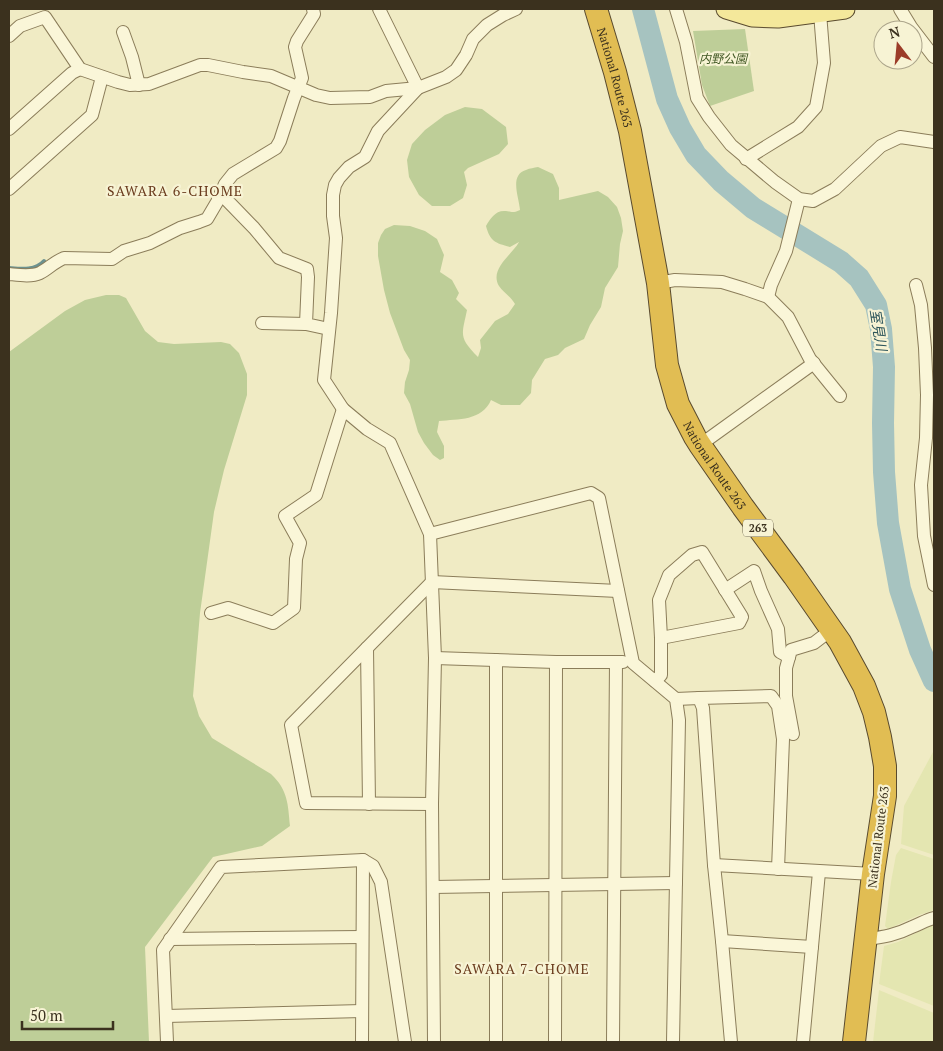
<svg xmlns="http://www.w3.org/2000/svg" width="943" height="1051" font-family="'PT Serif','Noto Sans JP',serif">
	<style>
		.farmland { fill: #e4e6b1 }
		.green { fill: #bece98 }
		.lines { fill: none; stroke-linecap: round; stroke-linejoin: round }
		.stream { stroke: #6c928f; stroke-width: 4 }
		.river { stroke: #a6c3c0; stroke-width: 22 }
		.street-casing { stroke: #8b7d5a; stroke-width: 14 }
		.primary-casing { stroke: #594a2e; stroke-width: 21 }
		.highway-casing { stroke: #594a2e; stroke-width: 24 }
		.street { stroke: #faf6d8; stroke-width: 12 }
		.primary { stroke: #f4e89b; stroke-width: 19 }
		.highway { stroke: #e1bd53; stroke-width: 22 }
		.labels { text-anchor: middle; dominant-baseline: central; stroke-width: 4.5; stroke-linejoin: round; paint-order: stroke }
		.shield { fill: #f7f3d4; stroke: #736b55; stroke-width: 1 }
		.shield-label { font-size: 11px; font-weight: bold; fill: #3b311e }
		.park-label { font-size: 12px; font-style: italic; fill: #415824; stroke: #f7f3d4 }
		.street-label { font-size: 12px; fill: #3b311e; stroke: #f7f3d4 }
		.neighbourhood-label { font-size: 14px; letter-spacing: 1px; fill: #693a1c; stroke: #f7f3d4 }
		.water-label { font-size: 14px; font-style: italic; fill: #2d555b; stroke: #f7f3d4 }
	</style>
	<rect width="100%" height="100%" fill="#f0ebc4"/>
	<g class="farmland">
		<path d="M 933,752 L 934,754 L 934,855 L 901,844 L 904,806 Z"/>
		<path d="M 901,848 L 934,859 L 934,910 L 919,915 L 888,929 L 885,926 L 891,882 L 896,855 Z"/>
		<path d="M 930,926 L 934,926 L 934,1006 L 879,984 L 884,946 L 898,942 Z"/>
		<path d="M 879,990 L 934,1013 L 934,1042 L 873,1042 Z"/>
	</g>
	<g class="green">
		<path d="M 745,29 L 754,91 L 710,106 L 702,85 L 693,31 Z"/>
		<path d="M 465,107 L 482,109 L 506,127 L 508,144 L 499,154 L 468,168 L 464,172 L 467,185 L 463,198 L 450,206 L 432,206 L 419,195 L 409,177 L 407,160 L 412,144 L 425,130 L 445,115 Z"/>
		<path d="M 538,167 L 553,174 L 559,188 L 559,200 L 598,191 L 608,197 L 617,207 L 621,218 L 623,231 L 620,244 L 618,267 L 605,288 L 601,307 L 590,325 L 584,339 L 565,348 L 558,355 L 545,359 L 532,380 L 531,393 L 520,405 L 501,405 L 491,400 C 482,421 458,419 439,421 L 437,432 L 444,446 L 444,458 L 440,460 L 433,455 L 424,443 L 418,432 L 410,404 L 404,393 L 405,382 L 409,370 L 410,360 L 404,350 L 390,313 L 384,290 L 378,256 L 378,243 L 381,235 L 385,229 L 394,225 L 410,226 L 425,231 L 437,239 L 444,255 L 440,272 L 452,280 L 459,293 L 456,299 L 467,310 C 462,335 458,337 478,357 L 481,348 L 480,340 L 495,321 L 508,314 L 515,304 C 510,296 503,292 499,286 C 489,269 512,255 519,242 L 510,247 C 495,243 490,241 486,226 C 490,219 495,211 504,211 C 512,211 511,214 520,210 C 519,197 509,175 526,170 C 530,168 534,168 538,167 Z"/>
		<path d="M 106,295 L 119,295 L 126,298 L 145,331 L 158,342 L 174,344 L 221,342 L 230,344 L 239,353 L 247,374 L 247,395 L 224,470 L 214,512 L 200,613 L 193,696 L 199,716 L 212,738 L 271,774 C 288,790 288,804 290,826 L 262,846 L 213,857 L 145,947 L 149,1042 L 9,1042 L 9,352 L 65,311 L 85,300 Z"/>
	</g>
	<g class="lines">
		<path class="stream" d="M 9,268 C 21,269 35,271 44,261"/>
		<path class="river" d="M 643,9 L 667,99 L 680,128 L 696,155 L 721,181 L 753,208 L 841,262 L 859,278 L 876,305 L 881,329 L 884,367 L 883,423 L 884,472 L 888,523 L 900,589 L 920,650 L 934,681"/>
		<defs>
			<g id="street">
				<path d="M 379,9 L 418,88"/>
				<path d="M 676,9 L 686,42 L 697,98 L 709,117 L 731,145 L 775,182 L 799,199 L 813,201 L 835,189 L 881,146 L 900,137 L 934,142"/>
				<path d="M 900,9 L 911,27 L 934,57"/>
				<path d="M 123,32 L 132,57 L 139,85"/>
				<path d="M 9,36 L 20,26 L 45,17 L 80,69 L 118,82 L 130,85 L 149,84 L 200,65 L 208,65 L 243,72 L 271,76 L 316,95 L 330,98 L 370,97 L 386,91 L 418,88 L 446,77 L 456,70 L 466,55 L 473,39 L 487,25 L 503,15 L 516,9"/>
				<path d="M 418,88 L 378,131 L 365,157 L 349,167 L 339,178 L 335,185 L 333,195 L 333,216 L 336,238 L 331,313 L 324,380 L 343,409 L 367,429 L 390,443 L 430,534 L 435,658 L 432,804 L 434,1042"/>
				<path d="M 9,129 L 72,73 L 80,69"/>
				<path d="M 746,159 L 798,127 L 816,107 L 824,63 L 820,13"/>
				<path d="M 9,189 L 92,115 L 102,77"/>
				<path d="M 221,194 L 254,228 L 279,258 L 307,269 L 308,277 L 306,324 L 329,329"/>
				<path d="M 9,274 C 19,275 31,277 40,273 C 48,269 54,262 64,258 L 112,259 L 124,251 L 150,243 L 180,228 L 199,222 L 207,219 L 217,202 L 225,184 L 233,174 L 276,148 L 280,141 L 294,98 L 302,78 L 295,47 L 297,41 L 314,14 L 313,9"/>
				<path d="M 658,283 L 675,280 L 722,282 L 745,289 L 768,297 L 771,285 L 786,251 L 799,199"/>
				<path d="M 916,285 L 921,305 L 925,348 L 927,395 L 926,438 L 921,485 L 924,536 L 934,585"/>
				<path d="M 768,297 L 788,317 L 810,359 L 840,396"/>
				<path d="M 262,323 L 306,324"/>
				<path d="M 700,445 L 814,363"/>
				<path d="M 430,534 L 591,493 L 599,498 L 633,663 L 676,699 L 679,720 L 673,1042"/>
				<path d="M 725,590 L 754,571 L 761,591 L 778,629 L 780,652 L 789,657"/>
				<path d="M 211,613 L 228,608 L 273,623 L 294,608 L 296,559 L 300,543 L 285,516 L 316,495 L 343,409"/>
				<path d="M 367,648 L 369,804"/>
				<path d="M 435,658 L 556,662 L 623,662"/>
				<path d="M 496,660 L 496,1042"/>
				<path d="M 655,681 L 661,675 L 661,638 L 659,600 L 669,575 L 692,555 L 702,552 L 742,617 L 739,623 L 661,638"/>
				<path d="M 699,698 L 771,696 L 778,706 L 783,739 L 778,869"/>
				<path d="M 676,699 L 699,698 L 703,708 L 714,865 L 722,941 L 731,1042"/>
				<path d="M 793,734 L 786,696 L 786,668 L 791,650 L 814,643 L 831,630"/>
				<path d="M 432,804 L 306,803 L 291,725 L 432,582 L 618,591"/>
				<path d="M 714,865 L 873,874"/>
				<path d="M 433,887 L 676,883"/>
				<path d="M 170,939 L 362,937"/>
				<path d="M 867,939 C 884,937 896,935 912,927 C 920,924 926,920 934,918"/>
				<path d="M 722,941 L 812,947"/>
				<path d="M 166,1016 L 362,1011"/>
				<path d="M 167,1042 L 163,950 L 221,867 L 363,860 L 373,866 L 381,882 L 405,1042"/>
				<path d="M 362,1042 L 363,860"/>
				<path d="M 555,1042 L 556,662"/>
				<path d="M 613,1042 L 616,662"/>
				<path d="M 803,1042 L 819,872"/>
			</g>
			<path id="primary" d="M 726,9 L 752,17 L 778,18 L 845,9"/>
			<g id="highway">
				<path id="s1" d="M 596,9 L 615,72 L 630,131 L 658,283 L 667,365 L 678,404 L 695,437 L 700,445 L 743,507 L 794,576 L 840,642 L 864,686 L 874,712 L 880,737 L 885,766 L 885,796 L 873,874 L 854,1042"/>
			</g>
		</defs>
		<use href="#street" class="street-casing"/>
		<use href="#primary" class="primary-casing"/>
		<use href="#highway" class="highway-casing"/>
		<use href="#street" class="street"/>
		<use href="#primary" class="primary"/>
		<use href="#highway" class="highway"/>
	</g>
	<g class="labels">
		<rect class="shield" x="743" y="519.5" width="30" height="17" rx="4"/>
		<g class="shield-label">
			<text x="758" y="528">263</text>
		</g>
		<g class="park-label">
			<text x="723" y="58">内野公園</text>
		</g>
		<g class="street-label">
			<text stroke="none"><textPath href="#s1" startOffset="71">National Route 263</textPath></text>
			<text stroke="none"><textPath href="#s1" startOffset="476">National Route 263</textPath></text>
			<text transform="translate(878 837) rotate(-83)">National Route 263</text>
		</g>
		<g class="neighbourhood-label">
			<text x="175" y="190">SAWARA 6-CHOME</text>
			<text x="522" y="968">SAWARA 7-CHOME</text>
		</g>
		<g class="water-label">
			<text transform="translate(879 330) rotate(81)">室見川</text>
		</g>
	</g>
	<rect width="943" height="1051" fill="none" stroke="#3b311e" stroke-width="20"/>
	<g transform="translate(898 45) rotate(344)"><circle r="24" fill="#f7f3d4" stroke="#aca58b"/>
	<path d="M0-4L9 19L0 12L-9 19Z" fill="#9c3c28"/>
	<text y="-8" font-size="14" font-weight="bold" text-anchor="middle" fill="#3b311e">N</text>
	</g>
	<path d="M22 1021v8h91v-8" fill="none" stroke="#3b311e" stroke-width="2.5"/>
	<text x="30" y="1021" font-size="15" fill="#3b311e" stroke="#f7f3d4" stroke-width="4" paint-order="stroke">50 m</text>
</svg>
